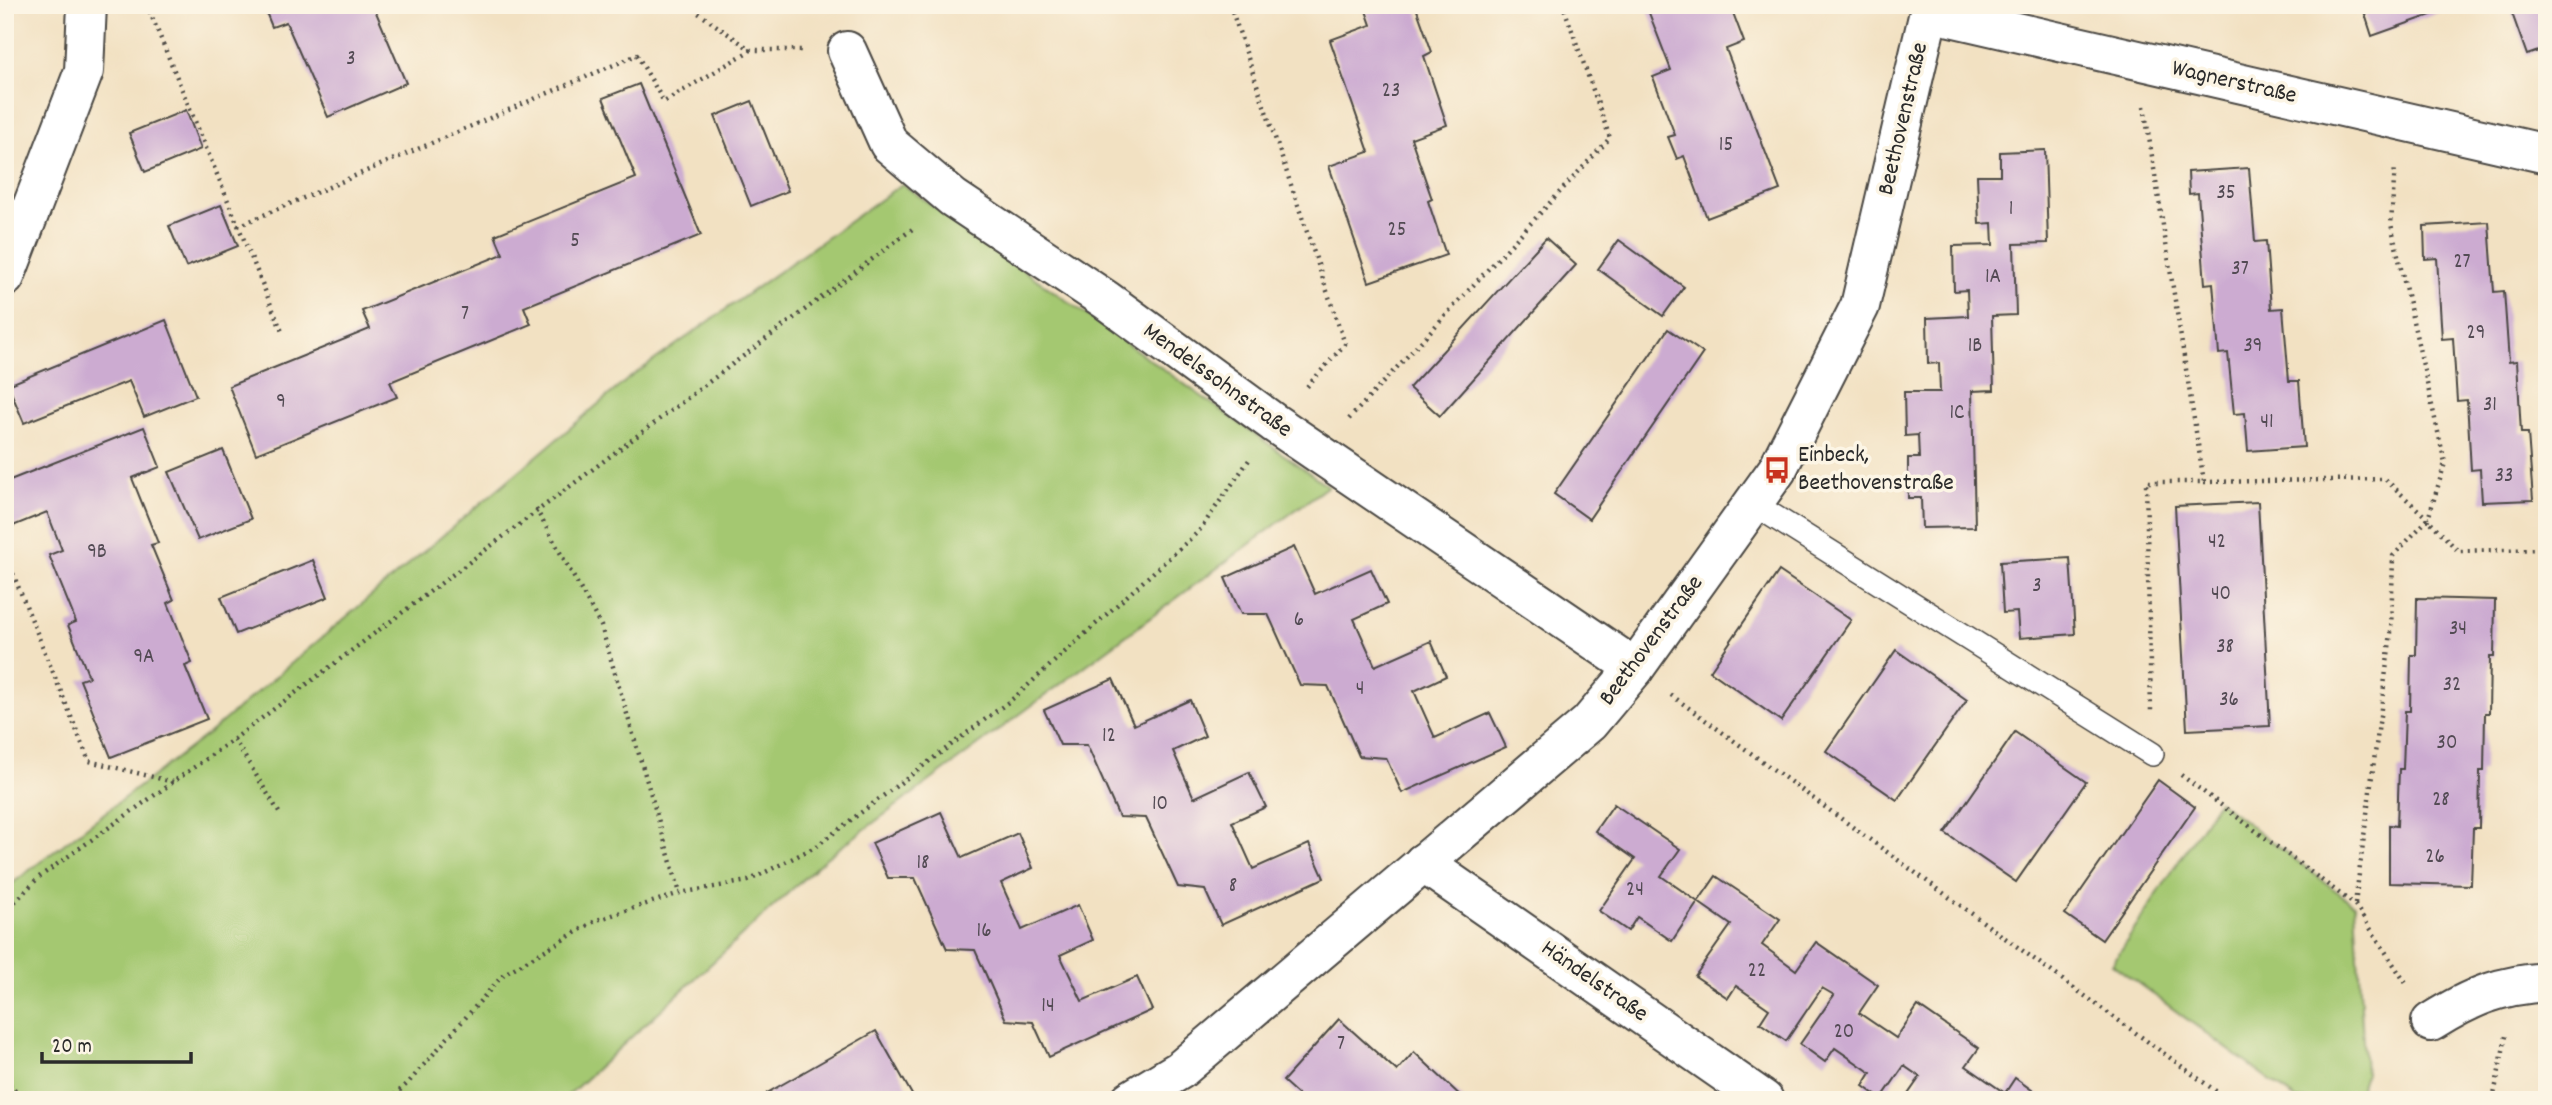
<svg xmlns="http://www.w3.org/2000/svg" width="2552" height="1105" font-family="Dekko,sans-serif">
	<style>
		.green { fill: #a4c871; stroke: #687a4e; stroke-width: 2 }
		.building { fill: #ccabd1 }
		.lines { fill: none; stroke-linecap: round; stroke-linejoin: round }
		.lane-casing { stroke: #494642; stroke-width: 26 }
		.street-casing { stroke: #494642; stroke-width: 42 }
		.path { stroke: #494642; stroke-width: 4.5; stroke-dasharray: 2 5; stroke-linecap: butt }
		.lane { stroke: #fff; stroke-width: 23 }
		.street { stroke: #fff; stroke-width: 38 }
		.labels { text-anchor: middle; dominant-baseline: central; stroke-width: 7; stroke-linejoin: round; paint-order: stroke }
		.number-label { font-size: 21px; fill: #534b54 }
		.street-label { font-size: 24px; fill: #2b2b2b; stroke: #fcf5e5 }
		.poi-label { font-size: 24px; fill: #2b2b2b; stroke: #fcf5e5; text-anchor: start }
	</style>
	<rect width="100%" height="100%" fill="#fcf5e5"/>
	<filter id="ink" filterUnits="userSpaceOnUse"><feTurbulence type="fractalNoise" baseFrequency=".0143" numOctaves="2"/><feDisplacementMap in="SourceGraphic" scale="14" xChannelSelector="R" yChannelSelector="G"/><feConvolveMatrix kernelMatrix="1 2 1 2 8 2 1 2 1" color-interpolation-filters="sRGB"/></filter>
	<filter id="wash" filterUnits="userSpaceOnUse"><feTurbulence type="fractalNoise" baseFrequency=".00686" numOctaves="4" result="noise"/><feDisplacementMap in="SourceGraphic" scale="28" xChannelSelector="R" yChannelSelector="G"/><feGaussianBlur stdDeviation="1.57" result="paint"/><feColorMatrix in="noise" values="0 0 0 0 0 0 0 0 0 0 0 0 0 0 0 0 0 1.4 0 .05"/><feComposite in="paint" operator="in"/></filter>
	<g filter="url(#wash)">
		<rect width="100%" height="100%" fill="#f2e1c2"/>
		<g class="green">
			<path d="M 902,184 L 1328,486 L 826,858 L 563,1100 L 5,1100 L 5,889 L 209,733 L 628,379 Z"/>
			<path d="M 2218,801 L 2355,905 L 2365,1074 L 2357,1100 L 2297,1100 L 2112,964 Z"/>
		</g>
		<g id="blocks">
			<g class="building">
				<path d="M 263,5 L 373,5 L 406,83 L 328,117 L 286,22 L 272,27 Z"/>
				<path d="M 1364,5 L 1428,5 L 1417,10 L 1432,52 L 1424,56 L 1447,125 L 1411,138 L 1432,199 L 1428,201 L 1446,255 L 1369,282 L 1329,166 L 1369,152 L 1330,40 L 1371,25 Z"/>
				<path d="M 1646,5 L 1730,5 L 1744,42 L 1726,49 L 1780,190 L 1707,218 L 1684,156 L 1677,159 L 1668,137 L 1675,135 L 1653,77 L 1671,70 Z"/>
				<path d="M 2362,5 L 2456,5 L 2456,6 L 2372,36 Z"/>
				<path d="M 2509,5 L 2547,5 L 2547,48 L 2527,55 Z"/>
				<path d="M 639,84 L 701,235 L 524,307 L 531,324 L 390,382 L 397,397 L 256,454 L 229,386 L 370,329 L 362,311 L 503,254 L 495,235 L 636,178 L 603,98 Z"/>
				<path d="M 752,101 L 788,191 L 751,206 L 715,116 Z"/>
				<path d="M 186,110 L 201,149 L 145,172 L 129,133 Z"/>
				<path d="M 2045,150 L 2048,243 L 2014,244 L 2016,315 L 1992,316 L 1994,390 L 1972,391 L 1975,527 L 1922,528 L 1921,498 L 1908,498 L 1908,458 L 1919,458 L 1918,435 L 1905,436 L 1904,392 L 1940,392 L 1939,363 L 1928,364 L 1927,318 L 1968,316 L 1967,290 L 1954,291 L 1953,246 L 1993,245 L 1992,223 L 1979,224 L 1977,175 L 2000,175 L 2000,152 Z"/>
				<path d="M 2249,168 L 2255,242 L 2266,241 L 2271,309 L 2283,308 L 2289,381 L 2299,381 L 2304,447 L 2248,451 L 2245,413 L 2234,414 L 2228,353 L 2219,354 L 2213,283 L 2205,284 L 2198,193 L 2189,194 L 2188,172 Z"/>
				<path d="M 221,205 L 238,246 L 186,267 L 169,226 Z"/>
				<path d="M 2489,222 L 2494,292 L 2504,291 L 2509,362 L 2517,361 L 2521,433 L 2528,433 L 2533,500 L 2482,502 L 2480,469 L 2471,470 L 2467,400 L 2457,401 L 2453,338 L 2442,339 L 2437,258 L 2425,259 L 2424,226 Z"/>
				<path d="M 1546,238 L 1576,265 L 1440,416 L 1409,388 Z"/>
				<path d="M 1619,240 L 1684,287 L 1663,316 L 1598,269 Z"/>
				<path d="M 166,320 L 196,396 L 144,417 L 129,381 L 24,423 L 8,385 Z"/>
				<path d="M 1668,329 L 1703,353 L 1589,519 L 1554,494 Z"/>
				<path d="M 144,427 L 160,467 L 132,478 L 158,543 L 151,545 L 174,600 L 168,603 L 192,663 L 185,666 L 207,719 L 111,757 L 80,680 L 89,677 L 68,625 L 76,622 L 49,555 L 62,550 L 47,512 L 13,526 L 5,508 L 5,482 Z"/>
				<path d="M 223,450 L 251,519 L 198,540 L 169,472 Z"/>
				<path d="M 2258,502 L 2270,726 L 2187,730 L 2175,506 Z"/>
				<path d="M 1294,547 L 1315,594 L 1371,569 L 1387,604 L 1354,619 L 1375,666 L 1431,641 L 1446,676 L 1414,691 L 1435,738 L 1490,713 L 1506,747 L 1402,793 L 1386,758 L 1359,756 L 1328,686 L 1300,685 L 1268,614 L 1241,614 L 1225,578 Z"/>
				<path d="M 2070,558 L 2075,634 L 2019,638 L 2017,612 L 2003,613 L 2000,562 Z"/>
				<path d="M 313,560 L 328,597 L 236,634 L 221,597 Z"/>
				<path d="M 1779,571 L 1851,620 L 1781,721 L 1710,671 Z"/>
				<path d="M 2417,598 L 2495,600 L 2494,657 L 2490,657 L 2489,713 L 2485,713 L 2484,771 L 2480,771 L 2479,828 L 2473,828 L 2471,885 L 2389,883 L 2389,825 L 2397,826 L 2399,769 L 2403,769 L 2405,711 L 2410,711 L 2411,655 L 2416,655 Z"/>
				<path d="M 1896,650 L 1967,700 L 1897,800 L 1826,751 Z"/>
				<path d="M 1113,679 L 1134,725 L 1190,700 L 1205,736 L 1173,751 L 1194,798 L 1249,772 L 1266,807 L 1232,822 L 1253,869 L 1309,844 L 1324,878 L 1221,925 L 1205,890 L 1178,887 L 1146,818 L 1119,817 L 1087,745 L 1060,745 L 1044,710 Z"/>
				<path d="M 2015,732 L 2086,782 L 2016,882 L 1945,833 Z"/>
				<path d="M 2158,780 L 2195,807 L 2102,940 L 2065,914 Z"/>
				<path d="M 1614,804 L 1680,849 L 1661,876 L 1698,902 L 1672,941 L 1637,917 L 1628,931 L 1599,911 L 1635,859 L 1595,831 Z"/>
				<path d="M 941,812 L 962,858 L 1018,833 L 1033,868 L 1001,883 L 1022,930 L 1078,905 L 1093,940 L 1060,955 L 1082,1001 L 1137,977 L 1152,1010 L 1049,1057 L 1033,1022 L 1006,1020 L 975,950 L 947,949 L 915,878 L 888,878 L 872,843 Z"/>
				<path d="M 1716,876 L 1780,919 L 1762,945 L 1796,970 L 1816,942 L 1878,985 L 1859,1013 L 1896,1038 L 1918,1006 L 1979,1048 L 1966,1066 L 2005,1093 L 2015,1078 L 2046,1100 L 1904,1100 L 1920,1077 L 1904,1066 L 1881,1099 L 1863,1086 L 1871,1073 L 1835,1048 L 1825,1062 L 1800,1044 L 1834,995 L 1822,988 L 1786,1041 L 1760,1023 L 1769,1009 L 1736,986 L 1728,998 L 1695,976 L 1731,925 L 1698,902 Z"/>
				<path d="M 1339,1019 L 1397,1071 L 1414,1052 L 1465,1100 L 1304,1100 L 1283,1081 Z"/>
				<path d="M 876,1031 L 915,1100 L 771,1100 L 767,1093 Z"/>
			</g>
		</g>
	</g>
	<g filter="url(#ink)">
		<use href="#blocks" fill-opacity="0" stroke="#494642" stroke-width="2"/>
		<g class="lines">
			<defs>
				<path id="lane" d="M 1754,504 L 2152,754"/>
				<g id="street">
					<path d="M 1929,12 L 2547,154"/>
					<path d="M 847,51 L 889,144 L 953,198 L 1106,300 L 1274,423 L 1635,668"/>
					<path d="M 5,277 L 84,71 L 87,5"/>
					<path d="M 1423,863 L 1764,1100"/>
					<path d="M 2431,1022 C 2471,997 2499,985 2547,982"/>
					<path d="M 1130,1100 L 1180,1070 L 1589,723 L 1635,668 L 1777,470 L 1860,306 L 1929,12"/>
				</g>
			</defs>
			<use href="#lane" class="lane-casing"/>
			<use href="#street" class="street-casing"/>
			<g class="path">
				<path d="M 147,5 L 283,334"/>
				<path d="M 687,5 L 751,50 L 802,50"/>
				<path d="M 1230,5 L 1345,344 L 1304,390"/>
				<path d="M 2144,106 L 2204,482 L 2146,482 L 2151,711"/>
				<path d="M 238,226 L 637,55 L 664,102 L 751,50"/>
				<path d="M 1349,419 L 1610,138 L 1563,5"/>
				<path d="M 2204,482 L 2385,479 L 2428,519 L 2445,463 L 2391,224 L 2395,166"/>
				<path d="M 536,509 L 601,626 L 680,893"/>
				<path d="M 5,554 L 89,761 L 173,782"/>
				<path d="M 1671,695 L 2228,1100"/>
				<path d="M 234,739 L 280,814"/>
				<path d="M 2181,775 L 2355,905 L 2407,985"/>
				<path d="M 2355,904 L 2391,633 L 2393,556 L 2428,519 L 2458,551 L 2547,549"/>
				<path d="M 5,912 L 39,877 L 234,739 L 915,227"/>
				<path d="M 5,1079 L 24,1100"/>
				<path d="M 389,1100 L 408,1083 L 504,974 L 597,920 L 680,893 L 748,881 L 815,847 L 1015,697 L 1199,531 L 1249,460"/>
				<path d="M 2493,1100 L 2506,1036"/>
			</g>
			<use href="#lane" class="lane"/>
			<use href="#street" class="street"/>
		</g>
	</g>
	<defs>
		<symbol id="bus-bare" viewBox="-9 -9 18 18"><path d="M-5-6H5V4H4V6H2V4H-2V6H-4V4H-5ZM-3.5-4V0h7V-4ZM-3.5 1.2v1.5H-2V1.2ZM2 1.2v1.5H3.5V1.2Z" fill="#c8321e" stroke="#fcf5e5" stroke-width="2.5" paint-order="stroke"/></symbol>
	</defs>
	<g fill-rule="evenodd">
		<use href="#bus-bare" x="1758" y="451" width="38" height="38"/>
	</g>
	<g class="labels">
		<g class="number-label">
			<text x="351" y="60">3</text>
			<text x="1391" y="92">23</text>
			<text x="1726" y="146">15</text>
			<text x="2226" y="194">35</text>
			<text x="2011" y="210">1</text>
			<text x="1397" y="231">25</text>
			<text x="575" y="242">5</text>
			<text x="2462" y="263">27</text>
			<text x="2240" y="270">37</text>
			<text x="1993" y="278">1A</text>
			<text x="465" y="315">7</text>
			<text x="2476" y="334">29</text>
			<text x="1975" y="347">1B</text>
			<text x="2253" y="347">39</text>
			<text x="281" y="403">9</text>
			<text x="2490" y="406">31</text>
			<text x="1957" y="414">1C</text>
			<text x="2267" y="423">41</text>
			<text x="2504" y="477">33</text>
			<text x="2217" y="543">42</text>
			<text x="97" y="553">9B</text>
			<text x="2037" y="587">3</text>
			<text x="2221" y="595">40</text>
			<text x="1299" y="621">6</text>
			<text x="2458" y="630">34</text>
			<text x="2225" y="648">38</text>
			<text x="144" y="658">9A</text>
			<text x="2452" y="686">32</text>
			<text x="1360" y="690">4</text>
			<text x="2229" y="701">36</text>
			<text x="1109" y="737">12</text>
			<text x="2447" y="744">30</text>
			<text x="2441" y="801">28</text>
			<text x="1160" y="805">10</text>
			<text x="2435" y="858">26</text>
			<text x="923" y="864">18</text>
			<text x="1233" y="887">8</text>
			<text x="1635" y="891">24</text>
			<text x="984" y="932">16</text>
			<text x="1757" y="972">22</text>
			<text x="1048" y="1007">14</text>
			<text x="1844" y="1033">20</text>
			<text x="1341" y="1045">7</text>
		</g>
		<g class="street-label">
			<text transform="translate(2234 83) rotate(13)">Wagnerstraße</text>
			<text transform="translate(1904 119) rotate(-77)">Beethovenstraße</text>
			<text transform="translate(1217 381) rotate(36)">Mendelssohnstraße</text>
			<text transform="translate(1652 641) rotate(-53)">Beethovenstraße</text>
			<text transform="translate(1594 982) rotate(35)">Händelstraße</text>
		</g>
		<g class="poi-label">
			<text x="1798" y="456">Einbeck,<tspan x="1798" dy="28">Beethovenstraße</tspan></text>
		</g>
	</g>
	<rect width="2552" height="1105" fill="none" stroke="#fcf5e5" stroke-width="28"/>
	<path d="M42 1052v10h149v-10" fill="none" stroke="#2b2b2b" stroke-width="3.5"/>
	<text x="52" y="1052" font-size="21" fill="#2b2b2b" stroke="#fcf5e5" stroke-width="5" paint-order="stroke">20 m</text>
</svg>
